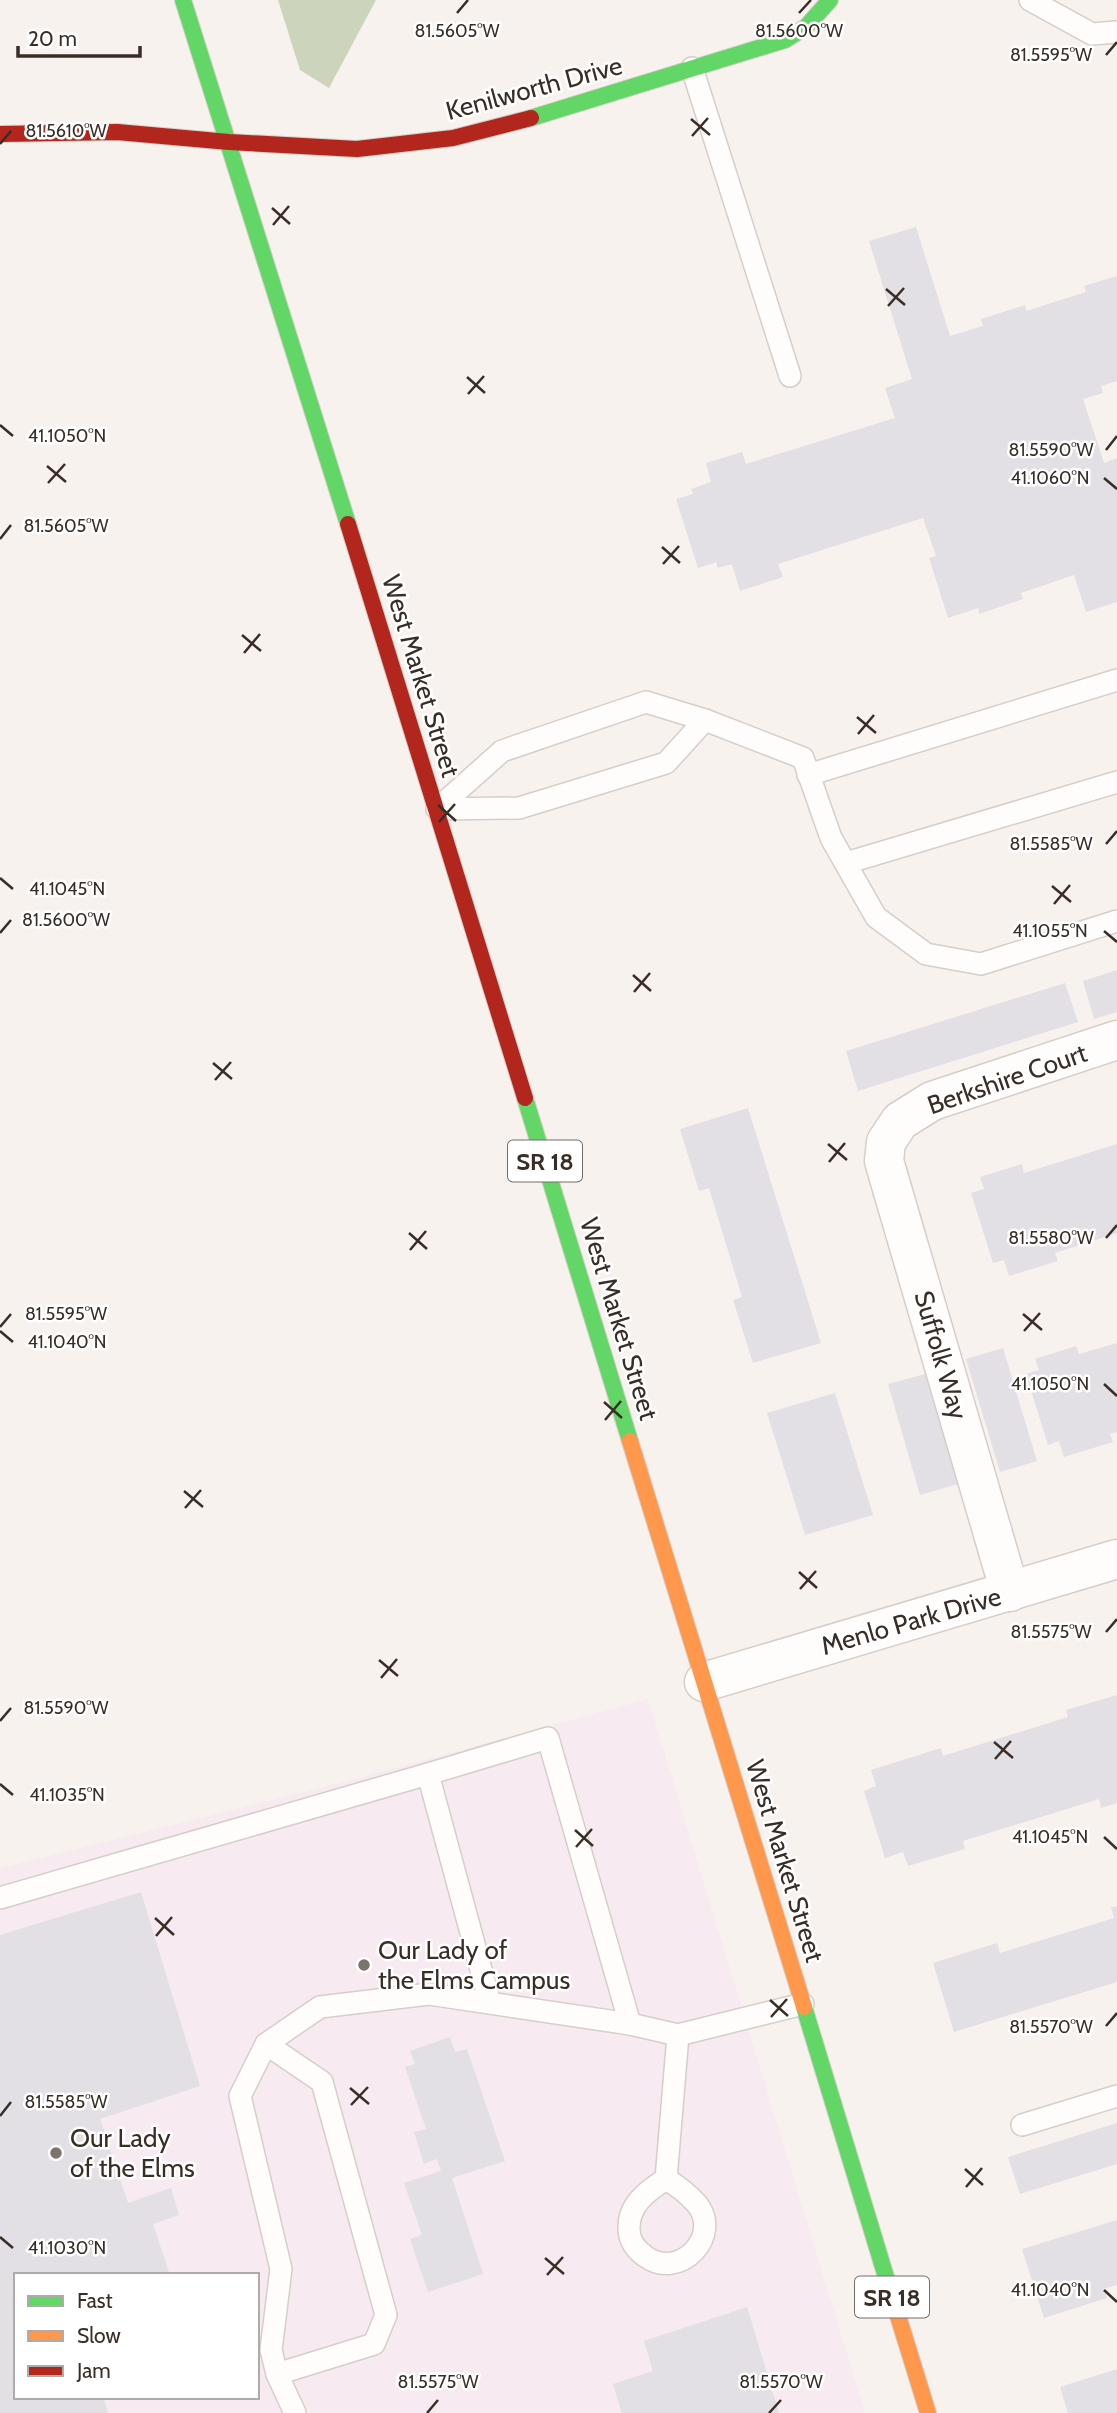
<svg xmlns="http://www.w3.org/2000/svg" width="1117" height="2413" font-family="Cabin,sans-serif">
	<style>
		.education { fill: #f7eaf1; fill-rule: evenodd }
		.forest { fill: #cdd4bc }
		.building { fill: #e2dfe5 }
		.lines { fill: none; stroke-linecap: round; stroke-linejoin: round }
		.lane-casing { stroke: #d6cec8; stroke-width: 24 }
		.street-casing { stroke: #d6cec8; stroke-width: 41 }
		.fast-casing { stroke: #d6cec8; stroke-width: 18 }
		.slow-casing { stroke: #d6cec8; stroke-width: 18 }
		.jam-casing { stroke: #d6cec8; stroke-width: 18 }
		.lane { stroke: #fefdfc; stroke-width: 21 }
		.street { stroke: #fefdfc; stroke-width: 38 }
		.fast { stroke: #63d668; stroke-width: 16 }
		.slow { stroke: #ff974d; stroke-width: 16 }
		.jam { stroke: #b3261e; stroke-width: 16 }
		.ticks { fill: none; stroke: #392e26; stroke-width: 2.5 }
		.poi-dot { fill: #7c736c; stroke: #fff; stroke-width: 2.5 }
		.labels { text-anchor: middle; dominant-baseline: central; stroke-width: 5; stroke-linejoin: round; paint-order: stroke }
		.shield { fill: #fff; stroke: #746d67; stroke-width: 2 }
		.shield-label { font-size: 24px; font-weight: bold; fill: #392e26 }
		.street-label { font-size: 26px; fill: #392e26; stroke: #fff }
		.poi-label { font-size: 26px; fill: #392e26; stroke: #fff; text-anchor: start }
		.ticks-label { font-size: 18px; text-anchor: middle; fill: #392e26; stroke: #fff; stroke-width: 5; stroke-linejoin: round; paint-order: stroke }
	</style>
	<rect width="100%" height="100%" fill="#f8f2ee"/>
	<path class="education" d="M 648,1699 L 865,2413 L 0,2413 L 0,1868 L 344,1782 ZM 16,2275 L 257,2275 L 257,2397 L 16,2397 Z"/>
	<path class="forest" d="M 278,0 L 376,0 L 329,88 L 300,70 Z"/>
	<g class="building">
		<path d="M 916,227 L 950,336 L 983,326 L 981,319 L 1025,305 L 1026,311 L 1086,292 L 1084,286 L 1117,276 L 1117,381 L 1101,386 L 1103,393 L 1083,399 L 1104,463 L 1117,458 L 1117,602 L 1086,612 L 1074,575 L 1021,593 L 1023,599 L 979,614 L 978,608 L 948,618 L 929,558 L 936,556 L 923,518 L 778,564 L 783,577 L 740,591 L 732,564 L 718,568 L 716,562 L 698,568 L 676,499 L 693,494 L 691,489 L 711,482 L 706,463 L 742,452 L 746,464 L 895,418 L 885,388 L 912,379 L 869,241 Z"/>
		<path d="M 1117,970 L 1117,1012 L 1094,1019 L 1083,981 Z"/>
		<path d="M 1065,983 L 1078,1022 L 858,1091 L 846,1051 Z"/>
		<path d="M 748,1108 L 821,1343 L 753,1363 L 733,1300 L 742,1297 L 709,1188 L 699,1191 L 680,1129 Z"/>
		<path d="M 1117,1144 L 1117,1233 L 1055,1253 L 1058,1261 L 1009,1276 L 1004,1260 L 993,1263 L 971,1193 L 984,1189 L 980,1177 L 1022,1164 L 1024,1173 Z"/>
		<path d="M 1117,1343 L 1117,1432 L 1110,1434 L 1113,1442 L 1064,1457 L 1059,1441 L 1048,1445 L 1026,1374 L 1039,1370 L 1035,1359 L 1076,1346 L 1079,1354 Z"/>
		<path d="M 1003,1348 L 1037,1461 L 1000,1472 L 966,1359 Z"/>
		<path d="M 925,1374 L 958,1484 L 920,1495 L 888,1384 Z"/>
		<path d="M 835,1393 L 873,1515 L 805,1535 L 767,1413 Z"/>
		<path d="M 1117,1695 L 1117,1803 L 1101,1808 L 1099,1799 L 963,1841 L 965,1849 L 908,1866 L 903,1852 L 885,1858 L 864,1791 L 876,1786 L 871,1770 L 941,1748 L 943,1756 L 1068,1717 L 1066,1710 Z"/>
		<path d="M 141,1892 L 200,2086 L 100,2119 L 128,2203 L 171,2188 L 179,2215 L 153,2224 L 170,2275 L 16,2275 L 16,2397 L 103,2397 L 108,2413 L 0,2413 L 0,1935 Z"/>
		<path d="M 1117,1906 L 1117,1982 L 954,2032 L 933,1963 L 997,1943 L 1000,1953 L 1114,1918 L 1111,1908 Z"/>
		<path d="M 450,2037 L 455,2052 L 467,2049 L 505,2161 L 452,2178 L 483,2274 L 428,2292 L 410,2239 L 422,2235 L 404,2183 L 441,2171 L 437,2159 L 424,2164 L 414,2132 L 426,2129 L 405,2067 L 415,2064 L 410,2051 Z"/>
		<path d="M 1117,2123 L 1117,2164 L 1020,2194 L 1008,2157 Z"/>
		<path d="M 1117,2220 L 1117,2285 L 1103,2289 L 1107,2298 L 1044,2318 L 1022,2249 Z"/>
		<path d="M 747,2307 L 779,2413 L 622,2413 L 613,2384 L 653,2371 L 644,2341 Z"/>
		<path d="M 1117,2369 L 1117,2413 L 1068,2413 L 1060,2387 Z"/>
	</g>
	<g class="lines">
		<defs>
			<g id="lane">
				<path d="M 1030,0 L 1092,34 L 1117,32"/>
				<path d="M 692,68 L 790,376"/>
				<path d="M 646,702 L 705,720 L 666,763 L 519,808 L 437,809 L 502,751 Z"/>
				<path d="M 705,720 L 803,758 L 831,838 L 876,917 L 926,954 L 981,964 L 1117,921"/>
				<path d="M 808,775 L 1117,680"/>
				<path d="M 846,863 L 1117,782"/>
				<path d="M 0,1898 L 428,1774"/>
				<path d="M 490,2003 L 428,1774 L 548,1738 L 630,2024"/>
				<path d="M 266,2044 L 240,2096 L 281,2269 L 271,2350 L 277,2374"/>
				<path d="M 1022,2125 L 1117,2096"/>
				<path d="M 666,2179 C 676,2185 687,2193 696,2203 C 724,2235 679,2282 645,2256 C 636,2250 629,2240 629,2229 C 628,2205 647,2191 666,2179 Z"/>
				<path d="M 666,2179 L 678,2035"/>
				<path d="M 295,2413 L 277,2374 L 374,2344 L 386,2315 L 322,2082 L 266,2044 L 320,2007 L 429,1994 L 630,2024 L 678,2035 L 803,2004"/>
			</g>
			<g id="street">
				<path d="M 1010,1592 L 884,1161 L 886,1142 L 900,1121 L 932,1101 L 1117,1040"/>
				<path d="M 704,1682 L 1117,1559"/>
			</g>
			<g id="fast">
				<path d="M 183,0 L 348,524"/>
				<path d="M 531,118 L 785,40 L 806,27 L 830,0"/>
				<path d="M 525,1098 L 630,1441"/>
				<path d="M 804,2007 L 890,2290"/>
			</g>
			<g id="slow">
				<path d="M 630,1441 L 804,2007"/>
				<path d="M 890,2290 L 928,2413"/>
			</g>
			<g id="jam">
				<path d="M 0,134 L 117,132 L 229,142 L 357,149 L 453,138 L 531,118"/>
				<path d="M 348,524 L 525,1098"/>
			</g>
		</defs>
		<use href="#lane" class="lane-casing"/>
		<use href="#street" class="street-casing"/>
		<use href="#fast" class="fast-casing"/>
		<use href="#slow" class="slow-casing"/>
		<use href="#jam" class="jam-casing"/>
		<use href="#lane" class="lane"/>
		<use href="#street" class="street"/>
		<use href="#fast" class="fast"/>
		<use href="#slow" class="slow"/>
		<use href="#jam" class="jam"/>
	</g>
	<path class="ticks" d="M 457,13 L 468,0M 799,13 L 811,0M 1106,55 L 1117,42M 691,119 L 710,135M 692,136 L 708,118M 0,144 L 11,131M 272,208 L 290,224M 273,225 L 289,206M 886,289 L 905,305M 888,306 L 904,288M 467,377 L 485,393M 468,394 L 484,376M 0,425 L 13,436M 1106,450 L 1117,436M 47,466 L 66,482M 1104,478 L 1117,489M 48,483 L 65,464M 0,539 L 11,525M 662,547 L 680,563M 663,564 L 679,546M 242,635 L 261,651M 244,653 L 260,634M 857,717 L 876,733M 858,734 L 874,715M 438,805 L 456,821M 439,822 L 455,804M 1106,844 L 1117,831M 0,878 L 13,889M 1052,886 L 1071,902M 1054,904 L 1070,885M 1104,931 L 1117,942M 0,933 L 11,920M 633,975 L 651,991M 634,992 L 650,973M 213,1063 L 232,1079M 215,1080 L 231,1062M 828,1144 L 847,1160M 829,1162 L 845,1143M 409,1233 L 427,1249M 1106,1238 L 1117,1225M 410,1250 L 426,1231M 1023,1314 L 1042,1330M 0,1327 L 11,1314M 0,1331 L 13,1342M 1024,1331 L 1040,1313M 1104,1384 L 1117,1396M 604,1402 L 622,1418M 605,1420 L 621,1401M 184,1491 L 203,1507M 185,1508 L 201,1490M 799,1572 L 817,1588M 800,1589 L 816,1571M 1106,1632 L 1117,1619M 379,1660 L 398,1676M 381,1678 L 397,1659M 0,1721 L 11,1708M 994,1742 L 1013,1758M 995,1759 L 1011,1741M 0,1784 L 13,1795M 575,1830 L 593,1846M 1104,1837 L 1117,1849M 576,1847 L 592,1829M 155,1918 L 174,1935M 156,1936 L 172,1917M 770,2000 L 788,2016M 771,2017 L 787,1999M 1106,2026 L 1117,2013M 350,2088 L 369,2104M 351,2105 L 368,2087M 0,2116 L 11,2102M 965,2169 L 983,2185M 966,2187 L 982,2168M 0,2237 L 13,2248M 545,2258 L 564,2274M 547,2275 L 563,2257M 1104,2290 L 1117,2302M 427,2413 L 438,2400M 769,2413 L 781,2400"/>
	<g class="poi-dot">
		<circle cx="364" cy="1965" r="7"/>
		<circle cx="56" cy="2153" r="7"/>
	</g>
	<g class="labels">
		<g class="shield">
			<rect x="508" y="1140.5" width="74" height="41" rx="5"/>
			<rect x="855" y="2276.5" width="74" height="41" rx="5"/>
		</g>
		<g class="shield-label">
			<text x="545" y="1161">SR 18</text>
			<text x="892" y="2297">SR 18</text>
		</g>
		<g class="street-label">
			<text transform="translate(534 88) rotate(-15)">Kenilworth Drive</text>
			<text transform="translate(421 676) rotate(73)">West Market Street</text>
			<text transform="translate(1007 1079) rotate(-19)">Berkshire Court</text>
			<text transform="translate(619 1319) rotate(73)">West Market Street</text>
			<text transform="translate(941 1355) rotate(74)">Suffolk Way</text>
			<text transform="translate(911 1621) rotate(-16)">Menlo Park Drive</text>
			<text transform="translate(785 1861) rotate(73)">West Market Street</text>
		</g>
		<g class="poi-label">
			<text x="378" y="1950">Our Lady of<tspan x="378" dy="30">the Elms Campus</tspan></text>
			<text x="70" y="2138">Our Lady<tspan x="70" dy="30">of the Elms</tspan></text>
		</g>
	</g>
	<g class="ticks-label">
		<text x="457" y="37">81.5605°W</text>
		<text x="799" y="37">81.5600°W</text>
		<text x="1051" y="61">81.5595°W</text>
		<text x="66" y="137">81.5610°W</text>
		<text x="67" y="442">41.1050°N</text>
		<text x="1051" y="456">81.5590°W</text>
		<text x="1050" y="484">41.1060°N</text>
		<text x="66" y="532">81.5605°W</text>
		<text x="1051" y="850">81.5585°W</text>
		<text x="67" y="895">41.1045°N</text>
		<text x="66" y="926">81.5600°W</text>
		<text x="1050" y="937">41.1055°N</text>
		<text x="1051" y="1244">81.5580°W</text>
		<text x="66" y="1320">81.5595°W</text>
		<text x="67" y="1348">41.1040°N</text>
		<text x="1050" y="1390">41.1050°N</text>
		<text x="1051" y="1638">81.5575°W</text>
		<text x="66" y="1714">81.5590°W</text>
		<text x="67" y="1801">41.1035°N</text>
		<text x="1050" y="1843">41.1045°N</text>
		<text x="1051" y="2033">81.5570°W</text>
		<text x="66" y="2108">81.5585°W</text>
		<text x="67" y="2254">41.1030°N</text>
		<text x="1050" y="2296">41.1040°N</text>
		<text x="438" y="2388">81.5575°W</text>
		<text x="781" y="2388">81.5570°W</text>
	</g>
	<rect x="14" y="2273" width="245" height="126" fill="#ffffff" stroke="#b0aba8" stroke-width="2"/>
	<rect x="28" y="2296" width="35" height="10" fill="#63d668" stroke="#b0aba8" stroke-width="2"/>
	<text x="77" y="2308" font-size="21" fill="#392e26">Fast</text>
	<rect x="28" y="2331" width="35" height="10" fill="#ff974d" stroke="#b0aba8" stroke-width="2"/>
	<text x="77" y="2343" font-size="21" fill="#392e26">Slow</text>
	<rect x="28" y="2366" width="35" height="10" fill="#b3261e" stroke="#b0aba8" stroke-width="2"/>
	<text x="77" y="2378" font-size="21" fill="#392e26">Jam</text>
	<path d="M18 46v10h122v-10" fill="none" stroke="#392e26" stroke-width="3.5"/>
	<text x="28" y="46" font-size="21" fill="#392e26" stroke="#ffffff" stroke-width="5" paint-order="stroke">20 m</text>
</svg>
